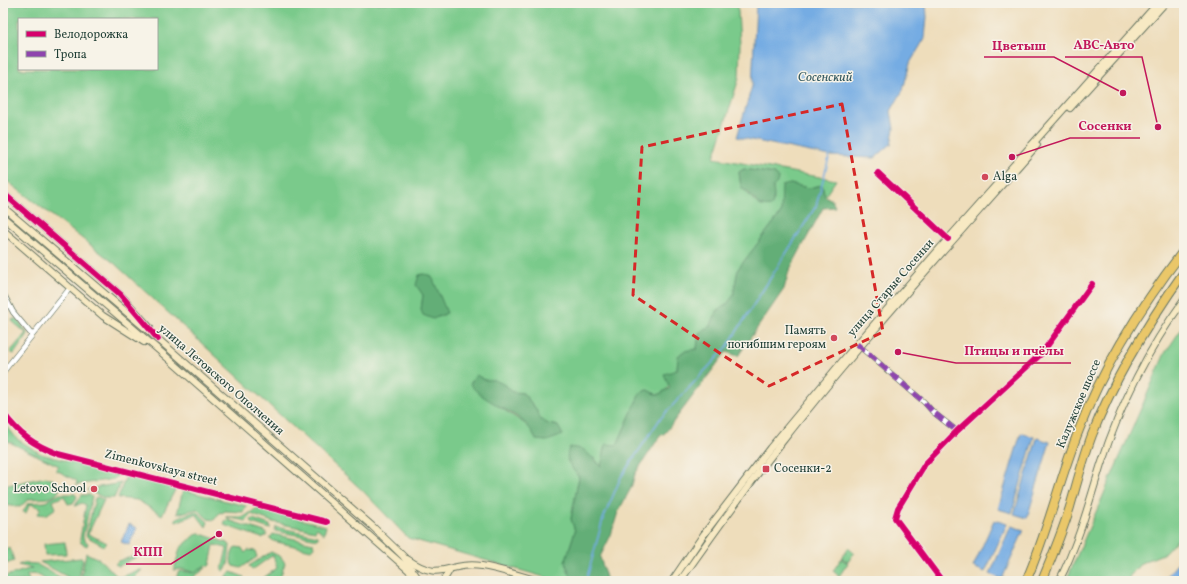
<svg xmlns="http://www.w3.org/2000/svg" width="1187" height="584" font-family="Vollkorn,serif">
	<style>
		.green { fill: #7aca8b; stroke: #4c8460; fill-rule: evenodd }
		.forest { fill: #63ae77; stroke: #417656 }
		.water { fill: #74ace3; stroke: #4a748c }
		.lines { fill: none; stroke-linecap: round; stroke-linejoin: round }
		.stream { stroke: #74ace3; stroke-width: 1.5 }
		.street-casing { stroke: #677563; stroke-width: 6 }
		.secondary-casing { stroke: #677563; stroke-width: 8 }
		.highway-casing { stroke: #677563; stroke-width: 10 }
		.street { stroke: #fff; stroke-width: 4.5 }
		.secondary { stroke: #f7e9c3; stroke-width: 6 }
		.highway { stroke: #eac769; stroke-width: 8 }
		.quiet { stroke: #8e44ad; stroke-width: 5; stroke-dasharray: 10 5; stroke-linecap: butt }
		.cycleway-casing { stroke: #f7f3e8; stroke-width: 8 }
		.cycleway { stroke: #d6006c; stroke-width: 6 }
		.marked { fill: none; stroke: #d62828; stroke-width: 3; stroke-dasharray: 8 5; stroke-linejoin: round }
		.poi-dot { fill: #d1495b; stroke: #f7f3e8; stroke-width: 1.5 }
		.labels { text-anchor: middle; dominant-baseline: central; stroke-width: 3; stroke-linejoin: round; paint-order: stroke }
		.poi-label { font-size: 12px; fill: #1f3d34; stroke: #f7f3e8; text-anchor: start }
		.street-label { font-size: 12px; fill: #1f3d34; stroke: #f7f3e8 }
		.water-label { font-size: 13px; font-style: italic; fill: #345960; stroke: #f7f3e8 }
		.leader { fill: none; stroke: #c2185b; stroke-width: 1.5 }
		.callout-dot { fill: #c2185b; stroke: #f7f3e8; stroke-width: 1.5 }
		.callout-label { font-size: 13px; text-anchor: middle; font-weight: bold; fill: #c2185b; stroke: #f7f3e8; stroke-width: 3; stroke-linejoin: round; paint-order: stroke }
	</style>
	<rect width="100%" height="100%" fill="#f7f3e8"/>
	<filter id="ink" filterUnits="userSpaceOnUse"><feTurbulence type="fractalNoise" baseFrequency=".025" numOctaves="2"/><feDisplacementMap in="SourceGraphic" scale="8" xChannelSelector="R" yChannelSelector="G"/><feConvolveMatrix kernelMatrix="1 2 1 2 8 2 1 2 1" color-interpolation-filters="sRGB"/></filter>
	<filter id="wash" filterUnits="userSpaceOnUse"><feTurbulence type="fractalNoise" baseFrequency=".012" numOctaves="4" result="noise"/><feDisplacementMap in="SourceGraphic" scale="16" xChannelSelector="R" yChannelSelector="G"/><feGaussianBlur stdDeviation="0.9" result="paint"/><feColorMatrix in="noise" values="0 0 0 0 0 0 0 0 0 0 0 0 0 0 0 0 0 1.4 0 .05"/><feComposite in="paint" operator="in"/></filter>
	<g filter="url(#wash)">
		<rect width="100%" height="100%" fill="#edb"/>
		<g class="green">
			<path d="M 3,3 L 736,3 L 738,11 L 740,44 L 739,78 L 714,158 L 836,180 L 825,196 L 822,185 L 809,188 L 790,184 L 782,203 L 781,213 L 738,269 L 733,296 L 727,305 L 717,311 L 711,325 L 699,333 L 697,349 L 684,351 L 678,356 C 677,376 675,385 658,395 L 647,390 L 640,393 L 617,445 L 601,466 L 594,458 L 567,460 L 579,477 L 571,519 L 575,531 L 570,546 L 567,569 L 571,576 L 571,581 L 558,581 L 408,538 L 363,491 L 114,263 L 3,178 ZM 19,19 L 157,19 L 157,69 L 19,69 ZM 744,169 L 775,174 L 773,187 L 774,201 L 761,206 C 753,202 749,193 741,187 L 739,172 ZM 417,285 L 436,289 L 441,299 L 443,316 L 438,317 L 421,310 L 423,295 ZM 476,376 L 485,380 L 505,385 L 513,392 L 523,393 L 536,409 L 539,418 L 548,424 L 558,426 L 536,440 L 533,429 L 495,404 Z"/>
			<path d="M 13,319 L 17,319 L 28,334 L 14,354 L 10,352 L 26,333 L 12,321 Z"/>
			<path d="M 1184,325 L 1184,532 L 1165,553 L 1141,563 L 1129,577 L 1130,581 L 1066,581 L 1165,353 Z"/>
			<path d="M 3,421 L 17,439 L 41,454 L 117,474 L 117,476 L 114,479 L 76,485 L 77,481 L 56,470 L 59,466 L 3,439 Z"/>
			<path d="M 126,476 L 176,488 L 162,515 L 137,500 L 118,498 Z"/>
			<path d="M 46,477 L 54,480 L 60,488 C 56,501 40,498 30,499 C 26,500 23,505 20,507 L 3,505 L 3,486 Z"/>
			<path d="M 121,483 L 114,498 L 105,498 L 87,490 L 88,489 Z"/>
			<path d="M 183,490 L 246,506 L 246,508 L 243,512 L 225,511 L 222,513 L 220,512 L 214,520 L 208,519 L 197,509 L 177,514 Z"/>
			<path d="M 60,494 L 75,494 L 77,497 L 73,503 L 68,504 L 64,496 L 53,501 L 56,508 L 46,515 L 38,514 L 41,508 L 30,504 L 26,513 L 23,512 L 28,503 L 45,502 Z"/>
			<path d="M 82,495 L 90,495 L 92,497 L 83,536 L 84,540 L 88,543 L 87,546 L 81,543 L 80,539 L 86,505 L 82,503 L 75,506 Z"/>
			<path d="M 98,497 L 104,500 L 88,534 L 107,543 L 104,546 L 86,536 L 95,498 Z"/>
			<path d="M 257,508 L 326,526 L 324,534 L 317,528 L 315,531 L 273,522 L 251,514 L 246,521 L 226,517 L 244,517 Z"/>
			<path d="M 196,511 L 208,522 L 206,527 L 196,514 L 176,522 L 176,518 Z"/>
			<path d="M 253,519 L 270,525 L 270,529 L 252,523 L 251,520 Z"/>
			<path d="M 228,520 L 265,532 L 267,535 L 262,538 L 224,525 L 225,521 Z"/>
			<path d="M 276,527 L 318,536 L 318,539 L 275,531 Z"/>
			<path d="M 198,533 L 227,543 L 230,545 L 228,565 L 224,571 L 222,570 L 227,548 L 214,545 L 210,565 L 208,567 L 206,565 L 194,572 L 181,569 L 174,570 L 180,548 Z"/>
			<path d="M 273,534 L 313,543 L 314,547 L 311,550 L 273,541 L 270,538 Z"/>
			<path d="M 65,542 L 66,554 L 45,555 L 44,544 Z"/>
			<path d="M 236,547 L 242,548 L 245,553 L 248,550 L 255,551 L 257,557 L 241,568 L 233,566 C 229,562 232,550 236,547 Z"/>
			<path d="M 10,548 L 14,561 L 3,565 L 3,550 Z"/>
			<path d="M 848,548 L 854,553 L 848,562 L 842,558 Z"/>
			<path d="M 271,552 L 281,557 L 285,563 L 279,581 L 259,581 L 277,568 L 273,555 L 252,570 L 249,566 Z"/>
			<path d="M 86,553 L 99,559 L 118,577 C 127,577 133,570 142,570 L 132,580 L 92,581 L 88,577 L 81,577 Z"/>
			<path d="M 138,555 L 143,556 L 138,556 L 119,566 L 115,564 L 118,561 Z"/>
			<path d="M 81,558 L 83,559 L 79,578 L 75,581 L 40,562 Z"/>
			<path d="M 841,559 L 848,563 L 839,576 L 833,571 Z"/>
			<path d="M 25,563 L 36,564 L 67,581 L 46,581 C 41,575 35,573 27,575 L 29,581 L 3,581 L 3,577 L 32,568 L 18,565 Z"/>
			<path d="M 202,568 L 206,568 L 191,579 L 191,581 L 176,581 L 178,572 L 181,571 L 195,573 Z"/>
			<path d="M 231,572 L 244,577 L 243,579 L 245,581 L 238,581 L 225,577 Z"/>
		</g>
		<g class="forest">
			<path d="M 744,169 L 775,174 L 778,178 L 777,183 L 773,187 L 774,196 L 772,206 C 760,208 758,204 751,196 C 749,192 744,190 741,187 L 739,172 Z"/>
			<path d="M 790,184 L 809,188 L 822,185 L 825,196 L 832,200 L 835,207 L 823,208 L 789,271 L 784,289 L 738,356 L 726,352 L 665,433 L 660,436 L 635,474 L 631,488 L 618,512 L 611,535 L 600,557 L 607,581 L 571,581 L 571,576 L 565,562 L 575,531 L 571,519 L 579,477 C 571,467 563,459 570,447 L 583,449 L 601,466 L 606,444 L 617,445 L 640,393 L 647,390 L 658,395 L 670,388 L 664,374 L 677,370 L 678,356 L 684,351 L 697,349 L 699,333 L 711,325 L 717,311 L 727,304 L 733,296 L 738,269 L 781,213 L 782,186 Z"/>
			<path d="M 424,274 L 430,275 L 433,279 L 447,313 L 433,319 L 423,315 L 421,310 L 423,295 L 416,285 L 419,275 Z"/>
			<path d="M 476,375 L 485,380 L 495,380 L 505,385 L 513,392 L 523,393 L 536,409 L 539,418 L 548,424 L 558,426 L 563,435 L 547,441 L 536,440 C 527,412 487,407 470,384 Z"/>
		</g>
		<g class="water">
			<path d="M 756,3 L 926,3 L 927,17 L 925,38 L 910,63 L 903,90 L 891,111 L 894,129 L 891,144 L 875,158 L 830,156 L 737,137 L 752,86 Z"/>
			<path d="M 1021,433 L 1034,437 L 1012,513 L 998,509 Z"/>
			<path d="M 1037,438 L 1050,442 L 1027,518 L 1014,514 Z"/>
			<path d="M 994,520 L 1007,524 L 985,572 L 973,567 Z"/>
			<path d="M 129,524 L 137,528 L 129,545 L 121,542 Z"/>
			<path d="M 1011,526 L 1024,530 L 1002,579 L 990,574 Z"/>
			<path d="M 1184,555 L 1184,581 L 1164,581 L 1164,580 Z"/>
		</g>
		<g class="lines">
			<path class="stream" d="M 586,581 L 603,519 L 621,477 L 660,419 L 727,347 L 816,206 L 830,154"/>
		</g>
	</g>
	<g filter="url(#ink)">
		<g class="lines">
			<defs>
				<g id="street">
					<path d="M 878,173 L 948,239"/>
					<path d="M 3,293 L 13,312 L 32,335"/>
					<path d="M 858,345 L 924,402 L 933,412 L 957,431"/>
					<path d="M 3,372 L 70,288"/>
					<path d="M 3,413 C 20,435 32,444 58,454 L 327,522"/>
					<path d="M 942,581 L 895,518 L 898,508 L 925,464 L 957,431 L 1042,353 L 1092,284"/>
				</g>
				<g id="secondary">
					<path d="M 1070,108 L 1165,3"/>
					<path d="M 3,193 L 120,294 L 150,328"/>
					<path d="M 3,207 L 158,339 L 372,526 L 403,556 L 417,577"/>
					<path d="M 3,217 L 162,353 L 421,581"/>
					<path d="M 3,230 L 103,316 L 144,342"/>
					<path d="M 407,559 C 443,584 446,561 482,566 C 501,569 520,576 538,581"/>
					<path d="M 443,581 L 449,571"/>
					<path d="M 672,581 L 704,534 L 770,448 L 845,358 L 948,239 L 1158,3"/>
					<path d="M 680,581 C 713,534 746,488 782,442 C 862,340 951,243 1037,145"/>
					<path d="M 1059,581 C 1078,544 1089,503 1101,464 C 1120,406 1148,349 1184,300"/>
				</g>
				<g id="highway">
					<path d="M 1026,581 C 1048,532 1059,480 1079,430 C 1104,364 1141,306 1184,250"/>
					<path d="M 1042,581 C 1052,557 1062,533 1070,507 C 1077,483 1083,459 1092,435 C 1115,376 1148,323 1184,272"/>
				</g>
			</defs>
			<use href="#street" class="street-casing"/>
			<use href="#secondary" class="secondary-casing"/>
			<use href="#highway" class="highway-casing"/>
			<use href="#street" class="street"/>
			<use href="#secondary" class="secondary"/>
			<use href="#highway" class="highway"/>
			<path class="quiet" d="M 857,344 L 924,402 L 933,412 L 957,431"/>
			<defs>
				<g id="cycleway">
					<path d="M 878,173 L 948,239"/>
					<path d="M 3,193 L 120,294 L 158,339"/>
					<path d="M 3,413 C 20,435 32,444 58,454 L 327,522"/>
					<path d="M 942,581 L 895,518 L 898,508 L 925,464 L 957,431 L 1042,353 L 1092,284"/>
				</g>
			</defs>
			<use href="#cycleway" class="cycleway-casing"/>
			<use href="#cycleway" class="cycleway"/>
		</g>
	</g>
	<path class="marked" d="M 842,104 L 883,332 L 769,386 L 633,295 L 642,147 Z"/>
	<g class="poi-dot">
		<circle cx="985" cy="177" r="4"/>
		<circle cx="834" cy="338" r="4"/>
		<rect x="762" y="465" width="8" height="8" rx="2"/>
		<circle cx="94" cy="489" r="4"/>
	</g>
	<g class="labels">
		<g class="poi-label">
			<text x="993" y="177">Alga</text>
			<text x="826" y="331" text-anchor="end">Память<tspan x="826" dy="14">погибшим героям</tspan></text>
			<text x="774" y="469">Сосенки-2</text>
			<text x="86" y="489" text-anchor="end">Letovo School</text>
		</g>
		<g class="street-label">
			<text transform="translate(891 288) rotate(-49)">улица Старые Сосенки</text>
			<text transform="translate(221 380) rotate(41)">улица Летовского Ополчения</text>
			<text transform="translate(1079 404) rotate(-67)">Калужское шоссе</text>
			<text transform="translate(161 468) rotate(14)">Zimenkovskaya street</text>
		</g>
		<g class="water-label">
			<text x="825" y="78">Сосенский</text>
		</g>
	</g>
	<path class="leader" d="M1158 127L1142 57H1065M1123 93L1054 57H984M1012 157L1070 138H1140M898 352L956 363H1071M219 534L171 564H126"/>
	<g class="callout-dot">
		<circle cx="1158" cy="127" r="4"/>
		<circle cx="1123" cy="93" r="4"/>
		<circle cx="1012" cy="157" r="4"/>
		<circle cx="898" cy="352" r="4"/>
		<circle cx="219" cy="534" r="4"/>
	</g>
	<g class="callout-label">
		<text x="1104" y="49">АВС-Авто</text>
		<text x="1019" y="50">Цветыш</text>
		<text x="1105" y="130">Сосенки</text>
		<text x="1014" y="355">Птицы и пчёлы</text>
		<text x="148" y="556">КПП</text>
	</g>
	<rect width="1187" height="584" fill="none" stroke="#f7f3e8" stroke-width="16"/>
	<rect x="18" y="18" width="140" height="52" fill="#f7f3e8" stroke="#a1aaa0"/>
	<rect x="26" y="31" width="20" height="6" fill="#d6006c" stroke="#a1aaa0"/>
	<text x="54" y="38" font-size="12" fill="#1f3d34">Велодорожка</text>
	<rect x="26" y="51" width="20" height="6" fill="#8e44ad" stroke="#a1aaa0"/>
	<text x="54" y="58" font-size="12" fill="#1f3d34">Тропа</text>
</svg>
